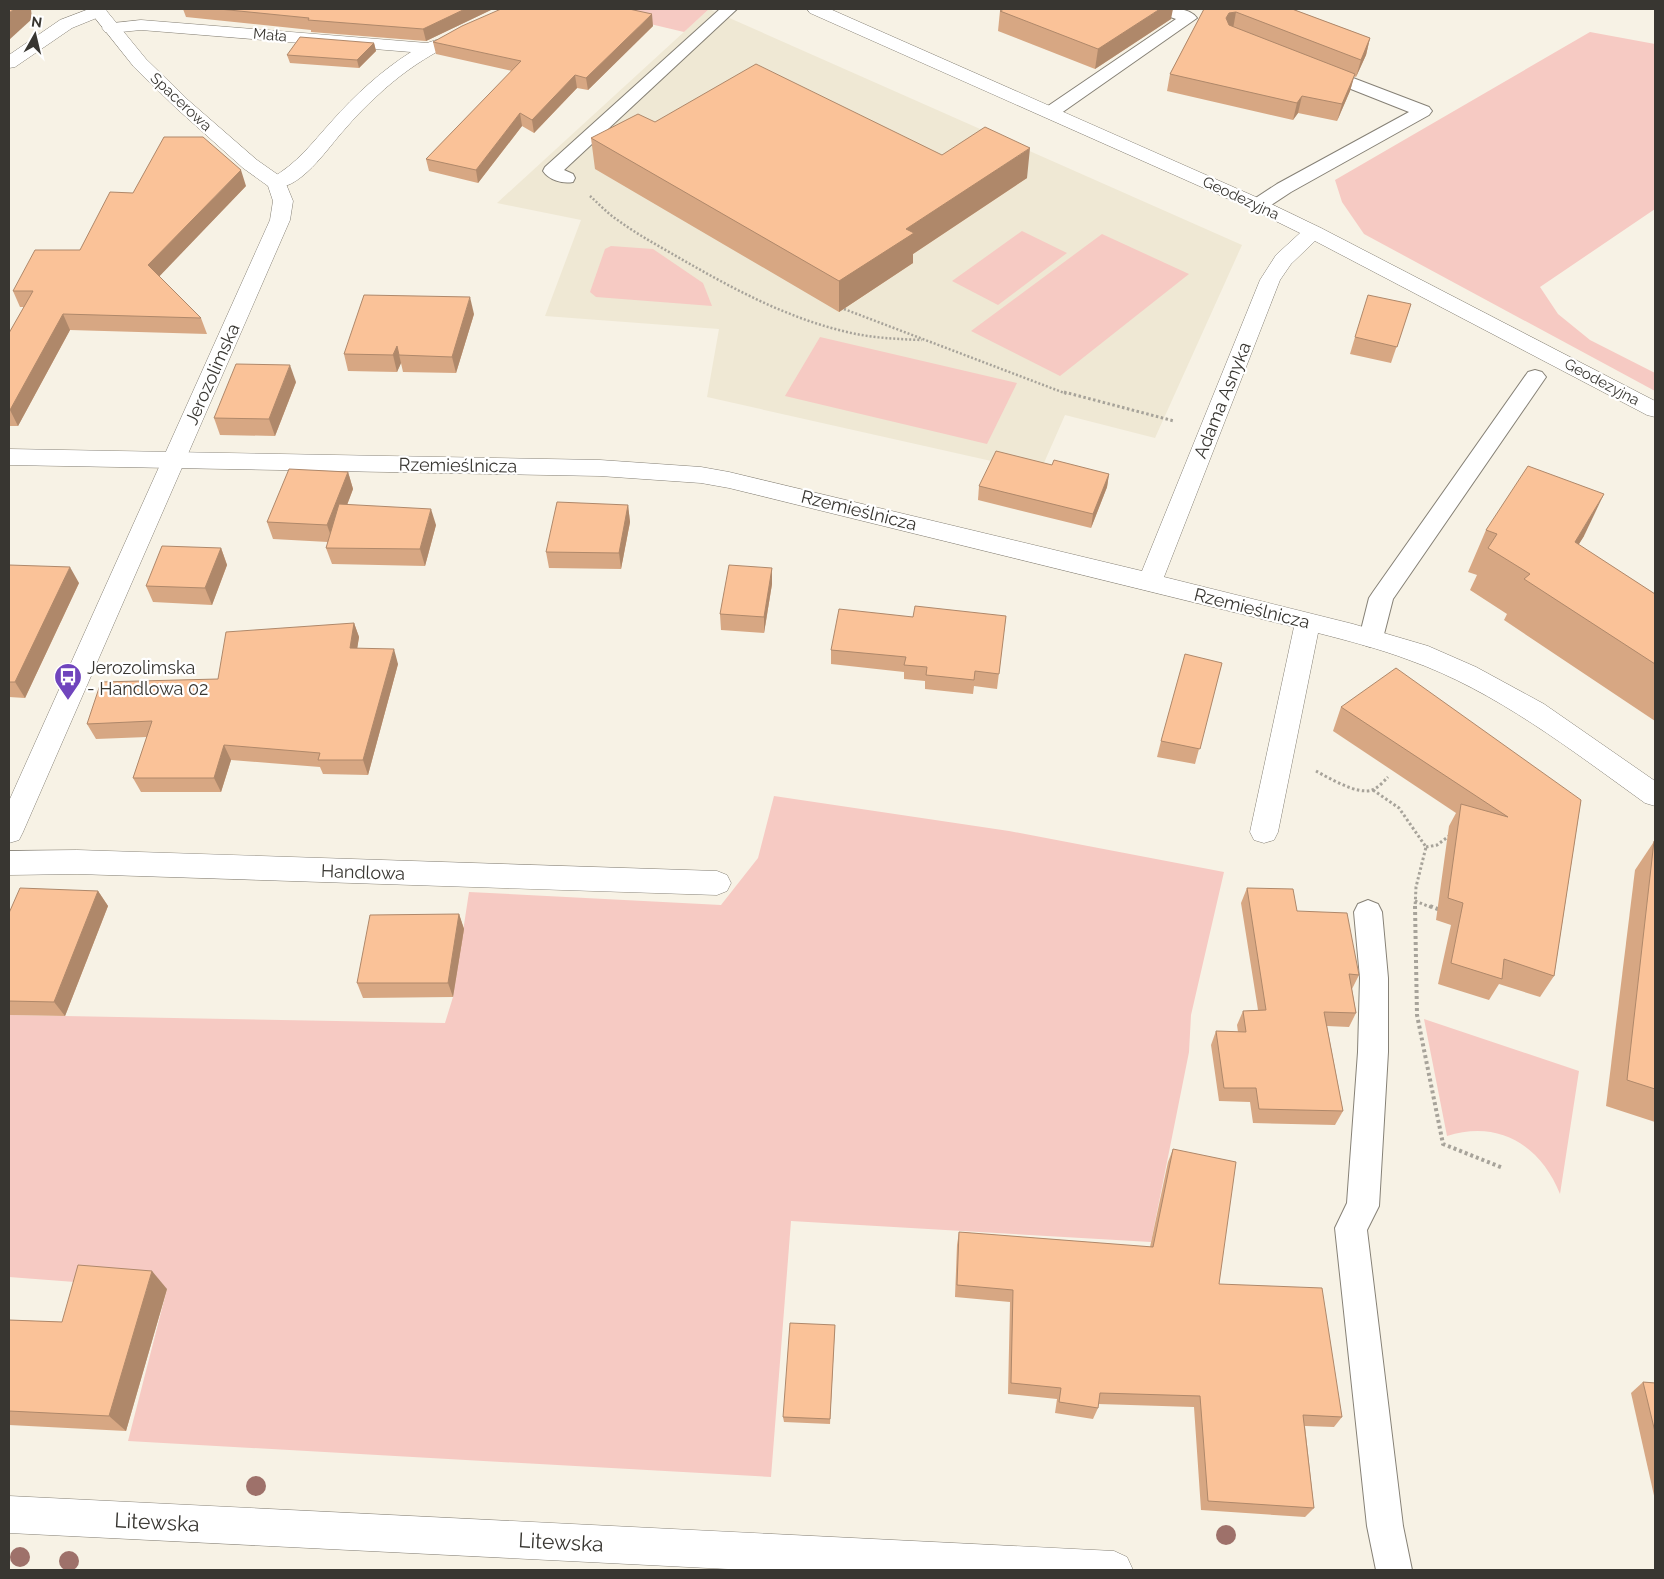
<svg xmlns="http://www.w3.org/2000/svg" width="1664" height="1579" font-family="Raleway,sans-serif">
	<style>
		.built { fill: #efe8d4 }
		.green { fill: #f6cac3 }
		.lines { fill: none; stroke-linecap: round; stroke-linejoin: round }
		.service-casing { stroke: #868176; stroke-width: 2 }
		.minor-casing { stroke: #868176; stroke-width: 1 }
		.tertiary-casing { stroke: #868176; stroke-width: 1 }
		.path-far2 { stroke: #a7a39a; stroke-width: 2.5; stroke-dasharray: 2 2; stroke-linecap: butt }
		.path-far1 { stroke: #a7a39a; stroke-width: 3; stroke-dasharray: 2.5 2.5; stroke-linecap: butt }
		.path { stroke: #a7a39a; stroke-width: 4; stroke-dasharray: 3 3; stroke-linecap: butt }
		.service { fill: #fff; fill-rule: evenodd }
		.minor { fill: #fff; fill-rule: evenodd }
		.tertiary { fill: #fff; fill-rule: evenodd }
		.tree { fill: #9e716a }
		.wall { fill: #d7a783 }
		.shaded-wall { fill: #af886a }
		.building { fill: #fac298; stroke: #af886a }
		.labels { text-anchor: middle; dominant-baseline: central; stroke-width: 4.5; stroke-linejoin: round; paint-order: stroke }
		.far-street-label { font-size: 15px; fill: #383631; stroke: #fff }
		.street-label { font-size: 18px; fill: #383631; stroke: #fff }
		.poi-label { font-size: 18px; fill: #383631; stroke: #fff; text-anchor: start }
		.near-street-label { font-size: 21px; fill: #383631; stroke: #fff }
	</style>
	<rect width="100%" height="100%" fill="#f7f2e5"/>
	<path class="built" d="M 709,9 L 1242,245 L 1155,438 L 1065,415 L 1040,472 L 707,397 L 719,329 L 545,316 L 581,220 L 497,203 Z"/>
	<g class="green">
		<path d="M 587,9 L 709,9 L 684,32 Z"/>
		<path d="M 1590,32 L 1655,44 L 1655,209 L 1540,287 L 1558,314 L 1590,340 L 1655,373 L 1655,391 L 1364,234 L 1342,202 L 1335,180 Z"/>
		<path d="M 1022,231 L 1067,253 L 998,305 L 952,281 Z"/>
		<path d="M 1102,234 L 1189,274 L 1060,376 L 971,331 Z"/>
		<path d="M 611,246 L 653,249 L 703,283 L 712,306 L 596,297 L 590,292 L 605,249 Z"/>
		<path d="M 820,337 L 1017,383 L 987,444 L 785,396 Z"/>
		<path d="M 774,796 L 1009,831 L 1224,872 L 1191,1015 L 1189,1052 L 1151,1242 L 791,1221 L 771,1477 L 128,1441 L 167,1289 L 9,1277 L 9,1015 L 445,1023 L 453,997 L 469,892 L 721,905 L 758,858 Z"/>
		<path d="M 1424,1019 L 1579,1071 L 1560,1194 C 1541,1146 1499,1119 1447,1136 Z"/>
	</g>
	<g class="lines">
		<defs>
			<g id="service">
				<path d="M 720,9 L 737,9 L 564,170 L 573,174 L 575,178 L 573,182 C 562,184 549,180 543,171 L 545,167 Z"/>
				<path d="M 1154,9 C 1166,8 1189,6 1197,18 L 1057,116 L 1051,117 L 1045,116 L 1042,112 L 1045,108 L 1176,19 L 1156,12 Z"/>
				<path d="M 1319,65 L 1429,107 L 1432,111 L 1429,115 L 1291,192 L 1265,209 L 1258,211 L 1251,209 L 1249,205 L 1251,201 L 1277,184 L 1409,112 L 1313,74 L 1310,70 L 1313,66 Z"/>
				<path d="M 1535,370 L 1542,372 L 1546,377 L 1393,599 L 1383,638 L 1380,644 L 1371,647 L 1362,644 L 1359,638 L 1369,598 L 1373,592 L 1528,372 Z"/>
				<path d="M 1368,900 L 1378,904 L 1382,912 L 1388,978 L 1388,1052 L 1379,1206 L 1367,1230 L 1403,1526 L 1412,1570 L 1376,1570 L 1367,1526 L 1335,1228 L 1347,1203 L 1358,1052 L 1360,978 L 1354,912 L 1358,904 Z"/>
			</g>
			<g id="minor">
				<path d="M 89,9 L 105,9 L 107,11 L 104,15 L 72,28 L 15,67 L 9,68 L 9,55 L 60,20 Z"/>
				<path d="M 807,9 L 830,9 L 1265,201 L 1321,228 L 1655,401 L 1655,417 L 1647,415 L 1315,241 L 1291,264 L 1280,280 L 1164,577 L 1353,624 L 1428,646 L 1476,667 L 1544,704 L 1655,781 L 1655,806 L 1645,803 C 1571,750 1496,691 1409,660 C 1380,649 1349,641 1318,633 L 1278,832 L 1274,840 L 1264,843 L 1254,840 L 1250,832 L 1294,627 L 729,488 L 701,483 L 600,476 L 9,465 L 9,449 L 600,460 L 701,467 L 729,472 L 1142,571 L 1260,280 L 1276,255 L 1300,233 L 1251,209 L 810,13 Z"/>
				<path d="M 141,20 L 427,43 L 436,40 L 442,41 L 445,45 L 442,49 C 418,62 397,77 377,96 C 366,106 355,117 345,129 C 328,147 299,194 270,187 L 267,183 L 270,179 C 298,163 311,144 332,121 C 355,95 381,71 411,52 L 141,30 L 111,33 L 105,32 L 102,28 L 105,24 Z"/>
				<path d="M 77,850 L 717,871 L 727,875 L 731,883 L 727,891 L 717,895 L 77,874 L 9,875 L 9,851 Z"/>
				<path d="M 9,1496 L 1114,1551 L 1127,1557 L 1133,1570 L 748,1570 L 9,1533 Z"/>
			</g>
			<path id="tertiary" d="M 88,9 L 105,9 L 146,59 L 188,100 L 257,160 L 284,179 L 293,201 L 290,220 L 23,832 L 19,840 L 9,843 L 9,801 L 270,220 L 273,201 L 268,186 L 243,168 L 176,108 L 134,67 Z"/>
		</defs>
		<use href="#service" class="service-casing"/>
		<use href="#minor" class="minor-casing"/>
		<use href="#tertiary" class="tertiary-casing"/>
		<g class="path-far2">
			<path d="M 590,196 C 599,204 608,214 619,221 C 641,237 666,250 690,264 C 739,292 791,319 847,332 C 872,338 896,339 922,340"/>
			<path d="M 844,309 L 1067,394"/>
		</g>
		<g class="path-far1">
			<path d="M 1064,392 L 1174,421"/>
			<path d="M 1316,771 C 1329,778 1357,795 1372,790 C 1378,788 1384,781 1388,777"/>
			<path d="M 1373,790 L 1399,808 L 1426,847 L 1416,887 L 1415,908"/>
			<path d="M 1426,847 L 1437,845 L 1449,836"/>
			<path d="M 1415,901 L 1433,908"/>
		</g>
		<g class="path">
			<path d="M 1415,906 L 1417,1015 L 1443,1144 L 1503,1168"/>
			<path d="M 1430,906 L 1440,910"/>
		</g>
		<use href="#service" class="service"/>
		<use href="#minor" class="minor"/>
		<use href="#tertiary" class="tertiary"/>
	</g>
	<g class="tree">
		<circle cx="256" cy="1486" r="10"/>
		<circle cx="1226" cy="1535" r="10"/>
		<circle cx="20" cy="1557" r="10"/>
		<circle cx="69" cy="1561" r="10"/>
	</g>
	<g class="wall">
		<path d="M 183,9 L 493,9 L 426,41 L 311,32 L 311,30 L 186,17 Z"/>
		<path d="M 1204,9 L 1292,9 L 1370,38 L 1366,55 L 1356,77 L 1354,76 L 1350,91 L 1337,121 L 1298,113 L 1293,120 L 1167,91 L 1170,74 Z"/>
		<path d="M 1000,11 L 1171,19 L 1095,69 L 998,31 Z"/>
		<path d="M 653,26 L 588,90 L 577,88 L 534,133 L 522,126 L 478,183 L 429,171 L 426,159 L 512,71 L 436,54 L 433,42 Z"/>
		<path d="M 374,43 L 376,51 L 359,68 L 290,63 L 287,55 Z"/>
		<path d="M 655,122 L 942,155 L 1027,178 L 913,254 L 913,263 L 839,312 L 595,169 L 591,138 Z"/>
		<path d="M 246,186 L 159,276 L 201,318 L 207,334 L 70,330 L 18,426 L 9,426 L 9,333 L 24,307 L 20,307 L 13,291 L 80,250 Z"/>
		<path d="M 1411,304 L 1391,363 L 1350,354 L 1355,337 Z"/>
		<path d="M 474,314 L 456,373 L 403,372 L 401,363 L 397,372 L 348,371 L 344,354 Z"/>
		<path d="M 296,382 L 275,436 L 220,435 L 214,418 Z"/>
		<path d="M 1052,465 L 1109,474 L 1107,487 L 1091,528 L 978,500 L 979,486 Z"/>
		<path d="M 348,472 L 353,489 L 347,505 L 436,525 L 425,566 L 332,564 L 326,548 L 328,542 L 273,539 L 267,522 Z"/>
		<path d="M 628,505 L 630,522 L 621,569 L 549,568 L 546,552 Z"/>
		<path d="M 1486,530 L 1584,536 L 1578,545 L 1655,594 L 1655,721 L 1504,620 L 1507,614 L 1470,590 L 1477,575 L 1468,572 Z"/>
		<path d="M 221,548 L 227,565 L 212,605 L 153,602 L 146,586 Z"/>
		<path d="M 9,565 L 79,583 L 25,698 L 9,697 Z"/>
		<path d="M 772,568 L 772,584 L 764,633 L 721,630 L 720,614 Z"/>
		<path d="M 1006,616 L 997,689 L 974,686 L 973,694 L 925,689 L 925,681 L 904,679 L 904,672 L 831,664 L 831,650 L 913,617 Z"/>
		<path d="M 354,623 L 359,637 L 357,648 L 398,664 L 368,775 L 323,774 L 320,767 L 231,760 L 221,792 L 141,792 L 133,778 L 147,737 L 96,739 L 87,724 L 218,679 Z"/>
		<path d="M 1222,663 L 1195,764 L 1157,757 L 1161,741 Z"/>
		<path d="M 1341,707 L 1581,800 L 1554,976 L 1540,997 L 1499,984 L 1489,1000 L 1438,984 L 1451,925 L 1436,920 L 1449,826 L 1456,813 L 1333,731 Z"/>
		<path d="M 1655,840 L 1655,1122 L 1606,1106 L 1635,870 Z"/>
		<path d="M 1247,888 L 1297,911 L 1359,975 L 1352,989 L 1356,1013 L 1349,1027 L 1327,1026 L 1343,1111 L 1335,1125 L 1253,1123 L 1250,1102 L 1219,1101 L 1211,1045 L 1216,1031 L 1238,1032 L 1237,1025 L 1243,1011 L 1258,1010 L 1241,903 Z"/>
		<path d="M 98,891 L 108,906 L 65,1016 L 9,1015 L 9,913 Z"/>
		<path d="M 459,914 L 464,929 L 453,997 L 363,998 L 357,983 Z"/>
		<path d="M 1173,1149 L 1219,1284 L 1342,1417 L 1334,1427 L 1305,1426 L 1314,1508 L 1305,1517 L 1201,1510 L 1194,1407 L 1098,1404 L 1098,1408 L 1093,1419 L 1055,1413 L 1057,1399 L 1008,1394 L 1010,1302 L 955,1297 L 957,1245 L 959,1232 L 1150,1247 L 1168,1162 Z"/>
		<path d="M 167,1289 L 126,1431 L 9,1425 L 9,1320 L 62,1322 Z"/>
		<path d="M 835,1325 L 830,1424 L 784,1422 L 783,1417 Z"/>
		<path d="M 1643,1382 L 1655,1383 L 1655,1500 L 1631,1393 Z"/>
	</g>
	<g class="shaded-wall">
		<path d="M 14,9 L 31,9 L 32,19 L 9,40 L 9,13 Z"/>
		<path d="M 465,9 L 493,9 L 426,41 L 423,29 Z"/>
		<path d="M 1160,9 L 1173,9 L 1171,19 L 1095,69 L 1098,49 Z"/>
		<path d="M 1236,12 L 1233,29 L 1226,30 L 1226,18 L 1229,13 Z"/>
		<path d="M 652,14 L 653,26 L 588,90 L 586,78 Z"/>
		<path d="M 1370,38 L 1366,55 L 1356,77 L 1361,60 Z"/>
		<path d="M 374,43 L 376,51 L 359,68 L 357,60 Z"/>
		<path d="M 1355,74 L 1350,91 L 1337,121 L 1342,104 Z"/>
		<path d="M 575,75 L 577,88 L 534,133 L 532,120 Z"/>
		<path d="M 1302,96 L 1298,113 L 1293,120 L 1297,103 Z"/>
		<path d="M 520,113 L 522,126 L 478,183 L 476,170 Z"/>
		<path d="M 1030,148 L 1027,178 L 913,254 L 913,263 L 839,312 L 839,281 L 906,229 Z"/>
		<path d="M 241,170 L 246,186 L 154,282 L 148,265 Z"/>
		<path d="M 470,297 L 474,314 L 456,373 L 452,357 Z"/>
		<path d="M 63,314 L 70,330 L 18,426 L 10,410 Z"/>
		<path d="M 397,346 L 401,363 L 397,372 L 393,355 Z"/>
		<path d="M 290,365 L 296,382 L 275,436 L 269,419 Z"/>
		<path d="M 348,472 L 353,489 L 333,542 L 327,525 Z"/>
		<path d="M 1109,474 L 1107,487 L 1091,528 L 1093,514 Z"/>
		<path d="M 1604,494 L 1584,536 L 1554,584 L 1575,542 Z"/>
		<path d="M 628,505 L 630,522 L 621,569 L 619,553 Z"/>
		<path d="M 431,509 L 436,525 L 425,566 L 420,549 Z"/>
		<path d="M 221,548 L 227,565 L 212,605 L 205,588 Z"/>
		<path d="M 70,567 L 79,583 L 25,698 L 15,682 Z"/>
		<path d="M 772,568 L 772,584 L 764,633 L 764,617 Z"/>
		<path d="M 354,623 L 359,637 L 355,663 L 350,648 Z"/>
		<path d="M 394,649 L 398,664 L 368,775 L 363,760 Z"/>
		<path d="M 224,745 L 231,760 L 221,792 L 214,778 Z"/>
		<path d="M 98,891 L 108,906 L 65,1016 L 54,1002 Z"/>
		<path d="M 459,914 L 464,929 L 453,997 L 448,983 Z"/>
		<path d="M 152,1271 L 167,1289 L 126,1431 L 109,1416 Z"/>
	</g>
	<g class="building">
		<path d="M 9,9 L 14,9 L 9,13 Z"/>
		<path d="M 219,9 L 465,9 L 423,29 L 308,20 L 309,18 Z"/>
		<path d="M 501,9 L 629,9 L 652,14 L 586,78 L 575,75 L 532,120 L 520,113 L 476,170 L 426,159 L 521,61 L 433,42 L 462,26 Z"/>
		<path d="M 1004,9 L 1160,9 L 1098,49 L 1000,11 Z"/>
		<path d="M 1204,9 L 1292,9 L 1370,38 L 1361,60 L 1236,12 L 1229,13 L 1226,18 L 1229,25 L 1355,74 L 1342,104 L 1302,96 L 1297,103 L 1170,74 Z"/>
		<path d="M 300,37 L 374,43 L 357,60 L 287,55 Z"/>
		<path d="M 756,64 L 942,155 L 985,127 L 1030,148 L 906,229 L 914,233 L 839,281 L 591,138 L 638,114 L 655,122 Z"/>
		<path d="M 164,137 L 203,137 L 241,170 L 148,265 L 201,318 L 63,314 L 10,410 L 9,410 L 9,333 L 33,291 L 13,291 L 35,250 L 80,250 L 110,192 L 133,193 Z"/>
		<path d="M 364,295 L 470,297 L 452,357 L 399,355 L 397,346 L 393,355 L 344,354 Z"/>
		<path d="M 1368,295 L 1411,304 L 1397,347 L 1355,337 Z"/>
		<path d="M 236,364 L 290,365 L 269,419 L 214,418 Z"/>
		<path d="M 996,451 L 1052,465 L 1054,460 L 1109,474 L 1093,514 L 979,486 Z"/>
		<path d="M 1528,466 L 1604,494 L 1575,542 L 1655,594 L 1655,664 L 1524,579 L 1530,574 L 1488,548 L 1497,534 L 1486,530 Z"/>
		<path d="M 289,469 L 348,472 L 327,525 L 267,522 Z"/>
		<path d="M 557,502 L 628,505 L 619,553 L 546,552 Z"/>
		<path d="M 339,504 L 431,509 L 420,549 L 326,548 Z"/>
		<path d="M 162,546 L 221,548 L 205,588 L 146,586 Z"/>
		<path d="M 9,565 L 70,567 L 15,682 L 9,682 Z"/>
		<path d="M 729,565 L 772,568 L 764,617 L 720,614 Z"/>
		<path d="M 915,606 L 1006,616 L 999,674 L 975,671 L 974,680 L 926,675 L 927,667 L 904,665 L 906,657 L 831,650 L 839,609 L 913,617 Z"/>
		<path d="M 354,623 L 350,648 L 394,649 L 363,760 L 318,760 L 320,753 L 224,745 L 214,778 L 133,778 L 152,721 L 87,724 L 101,682 L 218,679 L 226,632 Z"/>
		<path d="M 1185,654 L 1222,663 L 1200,749 L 1161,741 Z"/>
		<path d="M 1396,668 L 1581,800 L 1554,976 L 1504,959 L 1502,979 L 1451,963 L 1463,903 L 1448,898 L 1461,804 L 1508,817 L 1341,707 Z"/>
		<path d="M 1655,840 L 1655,1089 L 1627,1080 L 1654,841 Z"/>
		<path d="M 20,888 L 98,891 L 54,1002 L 9,1001 L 9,913 Z"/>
		<path d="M 1247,888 L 1293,889 L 1297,911 L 1347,913 L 1359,975 L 1349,974 L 1356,1013 L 1324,1012 L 1343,1111 L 1259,1109 L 1256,1088 L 1224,1088 L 1216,1031 L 1246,1032 L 1243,1011 L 1266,1010 Z"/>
		<path d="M 459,914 L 448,983 L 357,983 L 370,915 Z"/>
		<path d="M 1173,1149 L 1236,1162 L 1219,1284 L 1322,1288 L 1342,1417 L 1303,1415 L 1314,1508 L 1208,1501 L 1200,1396 L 1100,1393 L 1098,1408 L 1059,1402 L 1061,1388 L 1011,1383 L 1013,1290 L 957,1285 L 959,1232 L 1153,1247 Z"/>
		<path d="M 78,1265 L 152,1271 L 109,1416 L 9,1411 L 9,1320 L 62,1322 Z"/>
		<path d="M 790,1323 L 835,1325 L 830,1419 L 783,1417 Z"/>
		<path d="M 1643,1382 L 1655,1383 L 1655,1432 Z"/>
	</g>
	<defs>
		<symbol id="bus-pin" viewBox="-11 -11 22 30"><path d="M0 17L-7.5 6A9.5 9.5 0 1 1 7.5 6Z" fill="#7045bd" stroke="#fff"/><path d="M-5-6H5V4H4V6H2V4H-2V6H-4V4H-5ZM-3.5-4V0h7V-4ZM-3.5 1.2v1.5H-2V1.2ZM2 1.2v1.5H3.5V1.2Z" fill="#fff"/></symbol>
	</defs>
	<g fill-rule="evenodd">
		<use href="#bus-pin" x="52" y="661" width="32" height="43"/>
	</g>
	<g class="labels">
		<g class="far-street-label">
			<text transform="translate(270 35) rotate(5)">Mała</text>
			<text transform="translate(181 102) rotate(43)">Spacerowa</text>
			<text transform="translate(1241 198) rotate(25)">Geodezyjna</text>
			<text transform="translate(1602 382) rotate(28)">Geodezyjna</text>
		</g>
		<g class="street-label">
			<text transform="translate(212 374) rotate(-66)">Jerozolimska</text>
			<text transform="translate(1222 400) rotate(-68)">Adama Asnyka</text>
			<text transform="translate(458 465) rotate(1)">Rzemieślnicza</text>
			<text transform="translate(859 510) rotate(14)">Rzemieślnicza</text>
			<text transform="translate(1252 608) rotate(14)">Rzemieślnicza</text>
			<text transform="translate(363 872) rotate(2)">Handlowa</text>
		</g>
		<g class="poi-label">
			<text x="87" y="667">Jerozolimska<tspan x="87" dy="21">- Handlowa 02</tspan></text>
		</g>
		<g class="near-street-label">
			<text transform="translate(157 1522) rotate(3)">Litewska</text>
			<text transform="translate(561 1542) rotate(3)">Litewska</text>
		</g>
	</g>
	<rect width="1664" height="1579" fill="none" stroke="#383631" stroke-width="20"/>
	<g transform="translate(35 35) rotate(8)" stroke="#ffffff" stroke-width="4" paint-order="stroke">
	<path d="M0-4L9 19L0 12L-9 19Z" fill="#383631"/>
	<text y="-8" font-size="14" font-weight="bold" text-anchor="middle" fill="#383631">N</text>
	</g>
</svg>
